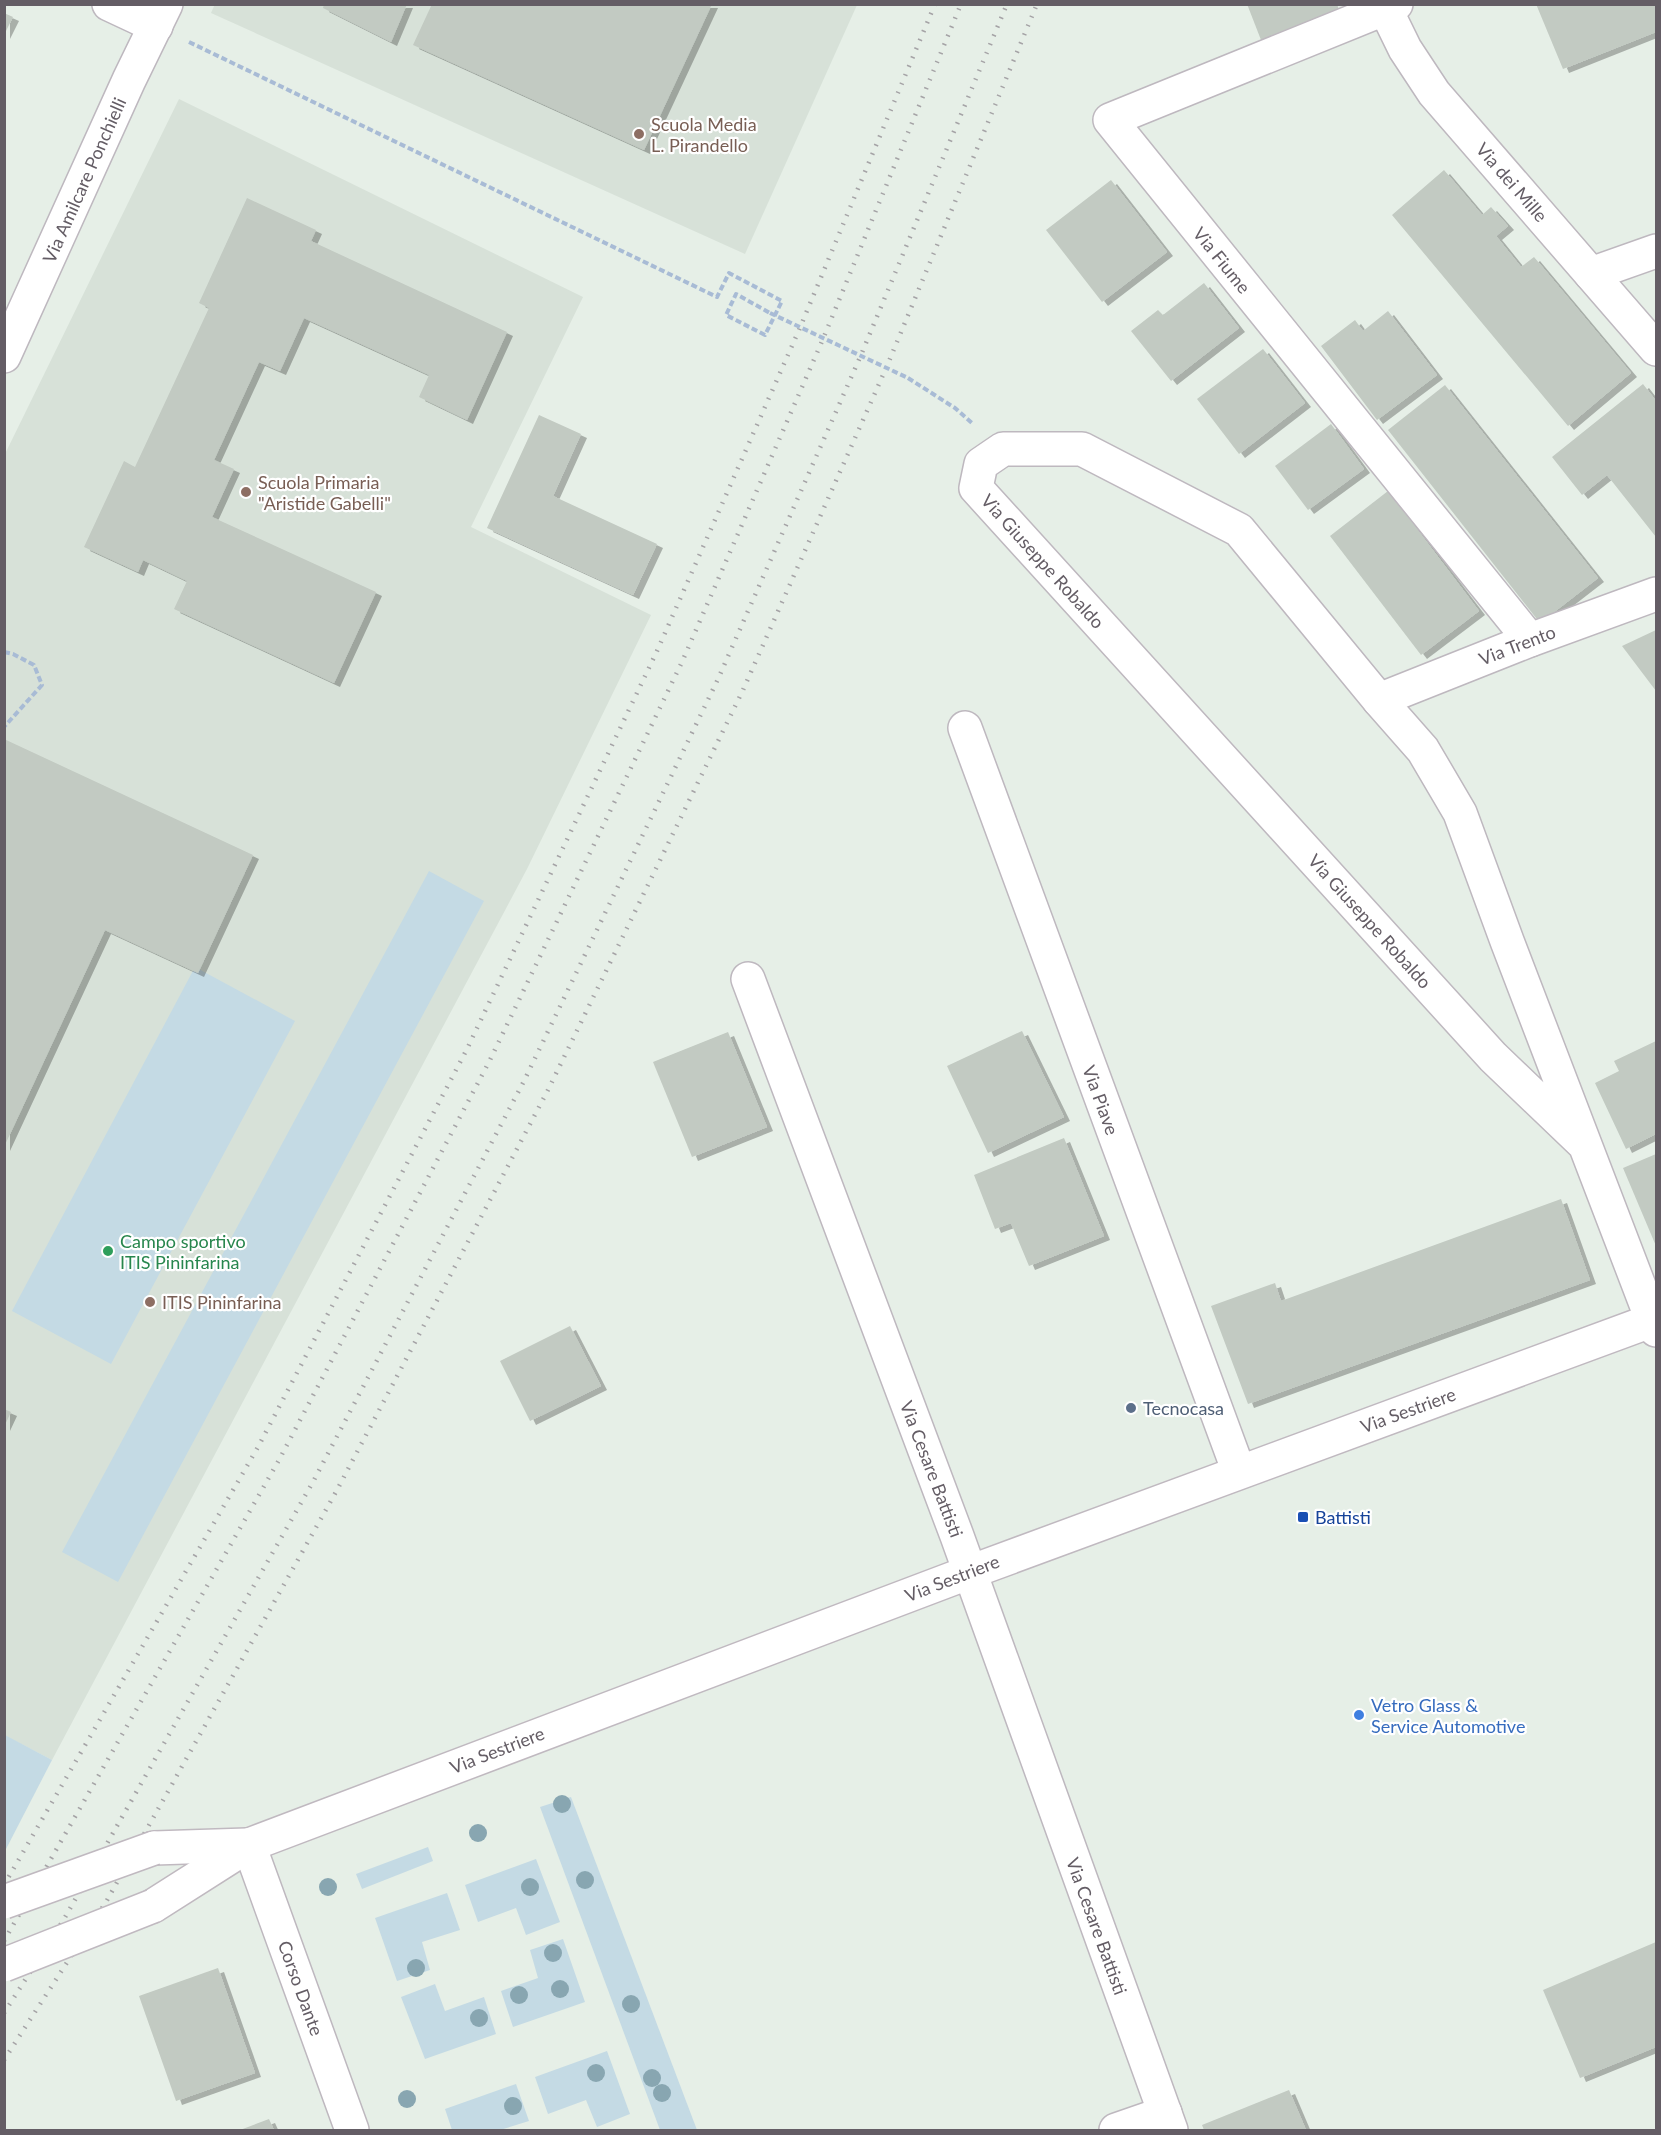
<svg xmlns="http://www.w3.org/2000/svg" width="1661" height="2135" font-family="Lato,sans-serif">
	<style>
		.education { fill: #d7e1d8 }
		.green { fill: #c4dae4 }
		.building { fill: #c2cac2; filter: url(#shadow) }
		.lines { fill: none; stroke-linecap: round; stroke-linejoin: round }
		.street-casing { stroke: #beb8bf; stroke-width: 36 }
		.secondary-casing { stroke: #c0b9c0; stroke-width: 36 }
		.path { stroke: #a8bbd5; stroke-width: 4; stroke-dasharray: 6 3; stroke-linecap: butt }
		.street { stroke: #fff; stroke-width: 33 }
		.secondary { stroke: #fff; stroke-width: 33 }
		.rail { stroke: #a5a3a6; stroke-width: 4.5; stroke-dasharray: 1.5 8; stroke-linecap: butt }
		.secondary-bridge-casing { stroke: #c0b9c0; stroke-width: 36; stroke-linecap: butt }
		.path-bridge { stroke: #a8bbd5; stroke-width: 4; stroke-dasharray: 6 3; stroke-linecap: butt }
		.secondary-bridge { stroke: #fff; stroke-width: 33 }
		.tree { fill: #88a6b1 }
		.education-dot { fill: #8d6e63; stroke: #fff; stroke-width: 2 }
		.leisure-dot { fill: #2e9e5b; stroke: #fff; stroke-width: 2 }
		.service-dot { fill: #5c6f8a; stroke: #fff; stroke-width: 2 }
		.transit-dot { fill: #1a4fb4; stroke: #fff; stroke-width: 2 }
		.shop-dot { fill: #3f7fe0; stroke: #fff; stroke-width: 2 }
		.labels { text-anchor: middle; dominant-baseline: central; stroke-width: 4.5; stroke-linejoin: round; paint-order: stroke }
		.education-label { font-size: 18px; fill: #785e54; stroke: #fff; text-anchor: start }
		.street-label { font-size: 18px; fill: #645d65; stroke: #fff }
		.leisure-label { font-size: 18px; fill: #27864d; stroke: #fff; text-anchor: start }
		.service-label { font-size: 18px; fill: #4e5e75; stroke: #fff; text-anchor: start }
		.transit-label { font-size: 18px; fill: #164399; stroke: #fff; text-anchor: start }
		.shop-label { font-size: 18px; fill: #366cbe; stroke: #fff; text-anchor: start }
	</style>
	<defs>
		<filter id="shadow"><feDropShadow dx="6" dy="4" stdDeviation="0" flood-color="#0004"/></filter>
	</defs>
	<rect width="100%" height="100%" fill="#e6efe7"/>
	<g class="education">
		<path d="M 215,4 L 857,5 L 745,254 L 211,13 Z"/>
		<path d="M 179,99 L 583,297 L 471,527 L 651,615 L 527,869 L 52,1760 L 4,1735 L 4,456 Z"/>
	</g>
	<g class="green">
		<path d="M 429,871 L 484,901 L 118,1582 L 62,1552 Z"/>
		<path d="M 195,967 L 295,1021 L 111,1364 L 12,1311 Z"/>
		<path d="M 5,1735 L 52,1760 L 5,1851 Z"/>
		<path d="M 571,1797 L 697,2130 L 660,2130 L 540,1807 Z"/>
		<path d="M 428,1847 L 433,1861 L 362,1889 L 356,1874 Z"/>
		<path d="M 536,1859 L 560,1922 L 526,1935 L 516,1908 L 478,1922 L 465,1885 Z"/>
		<path d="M 447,1893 L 460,1930 L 422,1942 L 430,1970 L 397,1981 L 375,1918 Z"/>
		<path d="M 563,1939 L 585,2002 L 513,2027 L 501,1991 L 538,1978 L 530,1950 Z"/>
		<path d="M 435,1984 L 445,2011 L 484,1997 L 496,2034 L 425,2059 L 401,1997 Z"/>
		<path d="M 607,2051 L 630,2114 L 597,2127 L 586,2100 L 548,2114 L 535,2077 Z"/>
		<path d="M 516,2084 L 529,2121 L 500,2130 L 452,2130 L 445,2109 Z"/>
	</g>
	<g class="building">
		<path d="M 324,4 L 407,4 L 391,42 L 323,8 Z"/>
		<path d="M 432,4 L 712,4 L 644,150 L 413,45 Z"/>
		<path d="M 1247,4 L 1337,4 L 1339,10 L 1261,40 Z"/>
		<path d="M 1536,4 L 1656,4 L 1656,32 L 1563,69 Z"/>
		<path d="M 4,13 L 13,17 L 4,35 Z"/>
		<path d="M 1444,170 L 1482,215 L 1491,207 L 1508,226 L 1496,236 L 1521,267 L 1534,257 L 1631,373 L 1568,426 L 1392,215 Z"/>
		<path d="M 1111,180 L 1167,252 L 1102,302 L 1046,230 Z"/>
		<path d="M 247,198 L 316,230 L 311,241 L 507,332 L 467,420 L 419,397 L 429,375 L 304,318 L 280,371 L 259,362 L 214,460 L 234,469 L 212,517 L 376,592 L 334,683 L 174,609 L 187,581 L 143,560 L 138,572 L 84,547 L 124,461 L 135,467 L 209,308 L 199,303 Z"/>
		<path d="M 1204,283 L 1239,328 L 1171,381 L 1131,331 L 1158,310 L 1163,315 Z"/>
		<path d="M 1388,311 L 1437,375 L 1377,420 L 1321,346 L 1355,320 L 1363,331 Z"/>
		<path d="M 1263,349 L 1305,403 L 1239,454 L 1197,399 Z"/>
		<path d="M 1643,384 L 1656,401 L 1656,537 L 1607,475 L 1582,495 L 1552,457 Z"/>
		<path d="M 1445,385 L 1598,578 L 1540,623 L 1388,430 Z"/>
		<path d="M 539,415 L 581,434 L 553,496 L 657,544 L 633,595 L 487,528 Z"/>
		<path d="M 1331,424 L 1364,469 L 1308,510 L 1275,466 Z"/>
		<path d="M 1388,491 L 1479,611 L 1421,655 L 1330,536 Z"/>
		<path d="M 1656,630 L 1656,691 L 1622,646 Z"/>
		<path d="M 4,739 L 253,855 L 198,973 L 105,930 L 4,1147 Z"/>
		<path d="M 1022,1031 L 1064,1117 L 988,1153 L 947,1066 Z"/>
		<path d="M 728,1032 L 767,1127 L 692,1157 L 653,1062 Z"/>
		<path d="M 1656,1041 L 1656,1134 L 1626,1149 L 1595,1083 L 1619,1071 L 1614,1061 Z"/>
		<path d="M 1064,1138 L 1104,1236 L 1029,1266 L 1011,1223 L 995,1229 L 974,1175 Z"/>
		<path d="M 1656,1154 L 1656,1246 L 1623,1168 Z"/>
		<path d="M 1561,1199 L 1590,1280 L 1248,1404 L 1211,1306 L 1275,1283 L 1281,1301 Z"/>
		<path d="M 570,1326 L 601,1386 L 530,1421 L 500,1361 Z"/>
		<path d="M 4,1409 L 11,1412 L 4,1427 Z"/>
		<path d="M 1656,1942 L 1656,2047 L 1580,2078 L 1543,1990 Z"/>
		<path d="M 218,1968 L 255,2073 L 176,2101 L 139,1996 Z"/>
		<path d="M 1289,2090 L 1306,2130 L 1204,2130 L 1202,2125 Z"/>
		<path d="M 269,2119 L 274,2130 L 240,2130 Z"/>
	</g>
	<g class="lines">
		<defs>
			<g id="street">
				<path d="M 109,4 L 156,26"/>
				<path d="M 1383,4 L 1405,49 L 1434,93 L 1656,349"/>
				<path d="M 1396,4 L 1110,120 L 1530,640"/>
				<path d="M 1591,274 L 1656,251"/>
				<path d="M 4,356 L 129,80 L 166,4"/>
				<path d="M 1379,700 L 1530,640 L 1656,594"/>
				<path d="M 965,728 L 1239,1472"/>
				<path d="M 748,979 L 957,1536 L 1171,2130"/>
				<path d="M 1585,1145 L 1493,1057 L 976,488 L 981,464 L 1003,449 L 1082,449 L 1239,530 L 1379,700 L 1423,750 L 1460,813 L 1507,941 L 1656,1330"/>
				<path d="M 249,1845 L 352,2130"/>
				<path d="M 1116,2130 L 1165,2113"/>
			</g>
			<g id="secondary">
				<path d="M 154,1848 L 247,1845"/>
				<path d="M 153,1906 L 249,1845 L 970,1572 L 1656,1319"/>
			</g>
		</defs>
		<use href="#street" class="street-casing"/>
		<use href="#secondary" class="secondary-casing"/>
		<g class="path">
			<path d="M 189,42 L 717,297 L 729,273 L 782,301 L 765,335 L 726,315 L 736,294 L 770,313"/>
			<path d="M 908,378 L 955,408 L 973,424"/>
			<path d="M 4,652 L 13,654 L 34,665 L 42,685 L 4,727"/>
		</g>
		<use href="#street" class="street"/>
		<use href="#secondary" class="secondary"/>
		<g class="rail">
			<path d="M 4,1885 L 258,1447 L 467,1049 L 657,651 L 799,330 L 935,4"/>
			<path d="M 4,1941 L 279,1460 L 490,1060 L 682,662 L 823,339 L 961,4"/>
			<path d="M 4,2013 L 64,1919 L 314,1480 L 524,1081 L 718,679 L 861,355 L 1007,4"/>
			<path d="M 4,2060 L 106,1902 L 337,1490 L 548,1090 L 743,690 L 887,366 L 1037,4"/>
		</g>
		<defs>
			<g id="secondary-bridge">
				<path d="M 4,1902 L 154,1848"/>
				<path d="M 4,1965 L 153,1906"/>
			</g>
		</defs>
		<use href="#secondary-bridge" class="secondary-bridge-casing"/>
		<path class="path-bridge" d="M 770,313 L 908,378"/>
		<use href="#secondary-bridge" class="secondary-bridge"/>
	</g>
	<g class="tree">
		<circle cx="562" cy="1804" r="9"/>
		<circle cx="478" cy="1833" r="9"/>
		<circle cx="585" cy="1880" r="9"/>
		<circle cx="328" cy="1887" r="9"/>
		<circle cx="530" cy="1887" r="9"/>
		<circle cx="553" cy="1953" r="9"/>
		<circle cx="416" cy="1968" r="9"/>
		<circle cx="560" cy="1989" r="9"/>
		<circle cx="519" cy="1995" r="9"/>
		<circle cx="631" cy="2004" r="9"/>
		<circle cx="479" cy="2018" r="9"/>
		<circle cx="596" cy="2073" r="9"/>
		<circle cx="652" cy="2078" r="9"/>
		<circle cx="662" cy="2093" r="9"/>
		<circle cx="407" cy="2099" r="9"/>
		<circle cx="513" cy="2106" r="9"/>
	</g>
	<g class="education-dot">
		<circle cx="639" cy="134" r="6"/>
		<circle cx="246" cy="492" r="6"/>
		<circle cx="150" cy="1302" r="6"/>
	</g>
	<circle class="leisure-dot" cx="108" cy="1251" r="6"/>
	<circle class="service-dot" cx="1131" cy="1408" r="6"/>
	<rect class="transit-dot" x="1297" y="1511" width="12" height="12" rx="3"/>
	<circle class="shop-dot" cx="1359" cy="1715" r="6"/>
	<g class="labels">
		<g class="education-label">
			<text x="651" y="124">Scuola Media<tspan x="651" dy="21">L. Pirandello</tspan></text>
			<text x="258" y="482">Scuola Primaria<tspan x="258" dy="21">"Aristide Gabelli"</tspan></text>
			<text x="162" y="1302">ITIS Pininfarina</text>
		</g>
		<g class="street-label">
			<text transform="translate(84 180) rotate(-66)">Via Amilcare Ponchielli</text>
			<text transform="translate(1512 182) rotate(49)">Via dei Mille</text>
			<text transform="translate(1222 260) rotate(51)">Via Fiume</text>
			<text transform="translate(1043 561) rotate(48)">Via Giuseppe Robaldo</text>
			<text transform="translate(1517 645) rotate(-21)">Via Trento</text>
			<text transform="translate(1370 921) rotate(48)">Via Giuseppe Robaldo</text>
			<text transform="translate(1101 1100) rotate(70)">Via Piave</text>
			<text transform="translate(1408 1410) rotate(-20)">Via Sestriere</text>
			<text transform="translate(932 1469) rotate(69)">Via Cesare Battisti</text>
			<text transform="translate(952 1578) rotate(-21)">Via Sestriere</text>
			<text transform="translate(497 1750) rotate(-21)">Via Sestriere</text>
			<text transform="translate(1097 1926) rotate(70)">Via Cesare Battisti</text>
			<text transform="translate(301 1988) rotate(70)">Corso Dante</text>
		</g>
		<g class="leisure-label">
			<text x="120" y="1241">Campo sportivo<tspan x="120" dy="21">ITIS Pininfarina</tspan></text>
		</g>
		<g class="service-label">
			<text x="1143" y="1408">Tecnocasa</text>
		</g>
		<g class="transit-label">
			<text x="1315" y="1517">Battisti</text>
		</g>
		<g class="shop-label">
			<text x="1371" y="1705">Vetro Glass &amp;<tspan x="1371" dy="21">Service Automotive</tspan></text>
		</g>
	</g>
	<rect width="1661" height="2135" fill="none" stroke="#645d65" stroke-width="12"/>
</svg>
